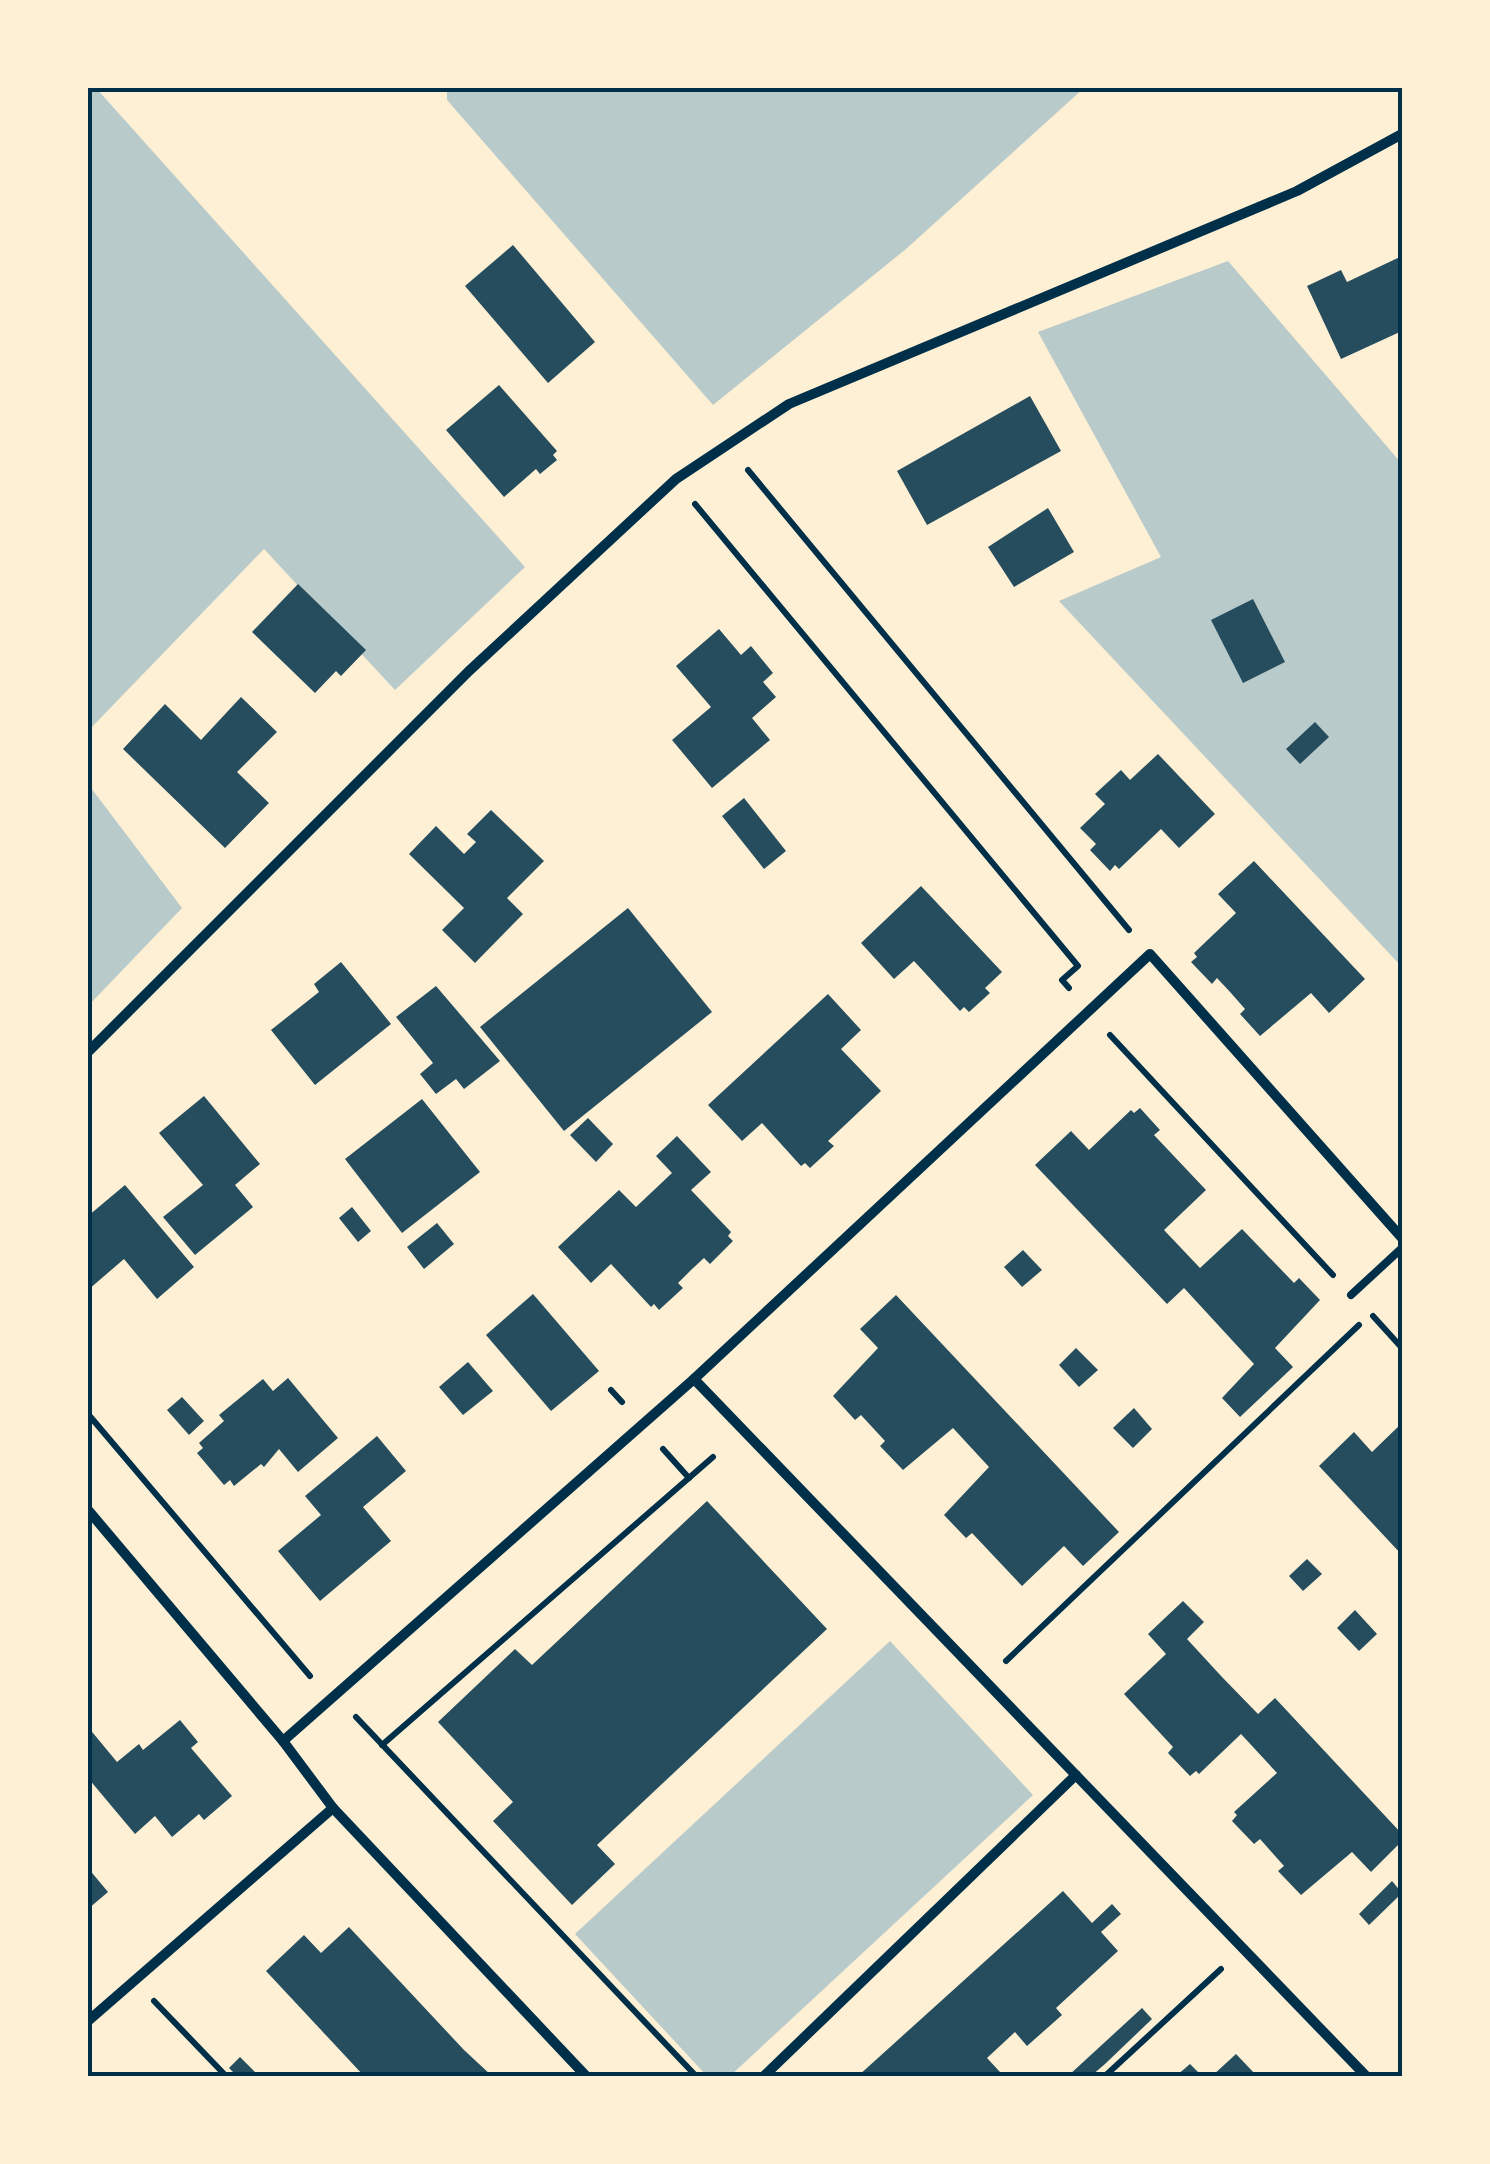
<svg xmlns="http://www.w3.org/2000/svg" width="1490" height="2164" font-family="'Varela Round',sans-serif">
	<style>
		.green { fill: #b9caca }
		.building { fill: #264d5e }
		.lines { fill: none; stroke-linecap: round; stroke-linejoin: round }
		.path { stroke: #003049; stroke-width: 6 }
		.service { stroke: #003049; stroke-width: 8 }
		.minor { stroke: #003049; stroke-width: 10 }
		.neatline { fill: none; stroke: #003049; stroke-width: 4 }
	</style>
	<rect width="100%" height="100%" fill="#fdf0d5"/>
	<g class="green">
		<path d="M 88,88 L 96,88 L 525,567 L 395,690 L 264,549 L 88,731 Z"/>
		<path d="M 447,88 L 1084,88 L 906,249 L 713,405 L 447,100 Z"/>
		<path d="M 1228,261 L 1402,464 L 1402,967 L 1059,601 L 1161,557 L 1038,332 Z"/>
		<path d="M 88,784 L 182,908 L 88,1006 Z"/>
		<path d="M 890,1641 L 1033,1795 L 730,2076 L 707,2076 L 575,1934 Z"/>
	</g>
	<g class="building">
		<path d="M 513,245 L 595,342 L 548,383 L 465,286 Z"/>
		<path d="M 1402,256 L 1402,331 L 1341,359 L 1307,286 L 1341,270 L 1347,282 Z"/>
		<path d="M 499,385 L 557,451 L 553,455 L 557,460 L 540,474 L 536,469 L 504,497 L 446,430 Z"/>
		<path d="M 1030,396 L 1061,451 L 927,525 L 897,471 Z"/>
		<path d="M 1048,508 L 1074,552 L 1014,587 L 988,547 Z"/>
		<path d="M 298,584 L 366,650 L 341,676 L 336,671 L 315,693 L 252,632 Z"/>
		<path d="M 1253,599 L 1285,662 L 1243,683 L 1211,620 Z"/>
		<path d="M 719,629 L 741,655 L 751,646 L 773,673 L 763,682 L 776,697 L 752,718 L 770,740 L 712,788 L 672,740 L 711,707 L 676,666 Z"/>
		<path d="M 241,697 L 277,732 L 237,772 L 269,803 L 225,848 L 123,749 L 165,704 L 201,740 Z"/>
		<path d="M 1315,722 L 1329,737 L 1300,764 L 1286,749 Z"/>
		<path d="M 1158,754 L 1215,814 L 1179,848 L 1161,829 L 1119,869 L 1115,865 L 1110,871 L 1090,850 L 1096,844 L 1080,828 L 1105,804 L 1095,794 L 1121,770 L 1130,780 Z"/>
		<path d="M 744,798 L 786,851 L 764,869 L 722,816 Z"/>
		<path d="M 491,810 L 544,861 L 507,898 L 523,914 L 475,963 L 442,930 L 464,908 L 409,854 L 436,826 L 464,854 L 476,842 L 467,834 Z"/>
		<path d="M 1254,861 L 1365,979 L 1329,1013 L 1311,993 L 1260,1036 L 1240,1014 L 1245,1009 L 1231,993 L 1217,978 L 1212,984 L 1191,962 L 1197,957 L 1194,953 L 1236,913 L 1218,894 Z"/>
		<path d="M 921,886 L 1002,972 L 985,988 L 990,993 L 969,1012 L 964,1007 L 960,1011 L 914,961 L 894,979 L 861,943 Z"/>
		<path d="M 628,908 L 712,1012 L 564,1131 L 480,1027 Z"/>
		<path d="M 341,962 L 391,1024 L 315,1085 L 271,1030 L 319,992 L 314,984 Z"/>
		<path d="M 436,986 L 500,1061 L 464,1089 L 456,1079 L 436,1094 L 420,1074 L 433,1063 L 396,1017 Z"/>
		<path d="M 828,994 L 861,1030 L 841,1049 L 881,1091 L 828,1141 L 834,1146 L 810,1168 L 805,1163 L 801,1166 L 762,1123 L 742,1141 L 708,1105 Z"/>
		<path d="M 204,1096 L 260,1164 L 235,1185 L 253,1207 L 195,1255 L 163,1217 L 203,1185 L 159,1133 Z"/>
		<path d="M 422,1099 L 480,1172 L 402,1233 L 345,1159 Z"/>
		<path d="M 1140,1108 L 1160,1130 L 1154,1135 L 1206,1190 L 1164,1230 L 1200,1268 L 1242,1229 L 1294,1283 L 1299,1278 L 1320,1300 L 1275,1348 L 1293,1367 L 1240,1417 L 1222,1398 L 1254,1364 L 1184,1288 L 1167,1304 L 1035,1165 L 1071,1131 L 1089,1150 L 1131,1110 L 1134,1113 Z"/>
		<path d="M 588,1118 L 613,1144 L 596,1162 L 570,1135 Z"/>
		<path d="M 677,1136 L 711,1172 L 691,1190 L 731,1232 L 728,1236 L 733,1241 L 710,1264 L 704,1258 L 691,1270 L 678,1283 L 683,1288 L 659,1310 L 654,1304 L 651,1307 L 611,1264 L 591,1283 L 558,1247 L 619,1190 L 636,1207 L 672,1173 L 656,1156 Z"/>
		<path d="M 125,1185 L 194,1267 L 157,1299 L 124,1259 L 88,1290 L 88,1216 Z"/>
		<path d="M 352,1207 L 371,1231 L 358,1242 L 339,1218 Z"/>
		<path d="M 437,1223 L 454,1244 L 424,1269 L 407,1247 Z"/>
		<path d="M 1023,1250 L 1042,1270 L 1022,1287 L 1004,1267 Z"/>
		<path d="M 533,1294 L 599,1371 L 551,1411 L 486,1335 Z"/>
		<path d="M 896,1295 L 1119,1532 L 1083,1566 L 1064,1546 L 1022,1586 L 972,1533 L 966,1538 L 944,1515 L 989,1467 L 953,1428 L 903,1470 L 880,1446 L 885,1441 L 861,1415 L 855,1420 L 833,1396 L 878,1348 L 860,1329 Z"/>
		<path d="M 1076,1348 L 1098,1370 L 1079,1387 L 1059,1365 Z"/>
		<path d="M 468,1362 L 493,1391 L 463,1415 L 439,1387 Z"/>
		<path d="M 288,1378 L 338,1438 L 298,1472 L 279,1449 L 264,1467 L 261,1464 L 234,1486 L 230,1480 L 224,1485 L 197,1453 L 203,1448 L 199,1443 L 224,1421 L 219,1415 L 263,1379 L 273,1391 Z"/>
		<path d="M 182,1397 L 204,1421 L 189,1435 L 167,1410 Z"/>
		<path d="M 1134,1408 L 1152,1429 L 1133,1448 L 1113,1428 Z"/>
		<path d="M 1402,1423 L 1402,1555 L 1319,1466 L 1354,1432 L 1372,1452 Z"/>
		<path d="M 377,1436 L 406,1471 L 363,1507 L 391,1541 L 320,1601 L 278,1551 L 321,1515 L 305,1496 Z"/>
		<path d="M 707,1501 L 827,1629 L 597,1845 L 615,1864 L 572,1905 L 493,1821 L 513,1802 L 438,1722 L 515,1649 L 532,1665 Z"/>
		<path d="M 1307,1559 L 1322,1574 L 1303,1591 L 1289,1576 Z"/>
		<path d="M 1183,1601 L 1204,1622 L 1187,1639 L 1222,1677 L 1258,1714 L 1275,1698 L 1402,1834 L 1402,1841 L 1371,1872 L 1352,1852 L 1301,1895 L 1278,1871 L 1284,1866 L 1260,1839 L 1254,1844 L 1232,1821 L 1237,1815 L 1234,1812 L 1277,1773 L 1241,1734 L 1199,1774 L 1196,1771 L 1190,1776 L 1168,1753 L 1173,1747 L 1124,1694 L 1166,1654 L 1148,1634 Z"/>
		<path d="M 1355,1610 L 1377,1634 L 1359,1651 L 1337,1628 Z"/>
		<path d="M 180,1720 L 198,1742 L 191,1748 L 232,1796 L 204,1820 L 199,1814 L 172,1837 L 155,1816 L 135,1834 L 88,1778 L 88,1727 L 117,1762 L 139,1744 L 143,1750 Z"/>
		<path d="M 88,1868 L 108,1892 L 88,1909 Z"/>
		<path d="M 1392,1881 L 1402,1893 L 1369,1925 L 1359,1914 Z"/>
		<path d="M 1063,1891 L 1092,1923 L 1112,1904 L 1121,1914 L 1101,1932 L 1118,1951 L 1056,2008 L 1062,2015 L 1027,2046 L 1015,2032 L 987,2058 L 1000,2072 L 994,2076 L 858,2076 Z"/>
		<path d="M 349,1927 L 464,2050 L 492,2076 L 364,2076 L 266,1971 L 304,1935 L 321,1953 Z"/>
		<path d="M 1142,2008 L 1152,2019 L 1105,2064 L 1091,2076 L 1068,2076 Z"/>
		<path d="M 1236,2054 L 1257,2076 L 1212,2076 Z"/>
		<path d="M 240,2057 L 259,2076 L 237,2076 L 229,2068 Z"/>
		<path d="M 1190,2064 L 1202,2076 L 1176,2076 Z"/>
	</g>
	<g class="lines">
		<g class="path">
			<path d="M 748,470 L 1129,930"/>
			<path d="M 695,504 L 1078,966 L 1062,980 L 1069,988"/>
			<path d="M 1110,1035 L 1333,1275"/>
			<path d="M 1373,1316 L 1402,1348"/>
			<path d="M 611,1390 L 622,1402"/>
			<path d="M 88,1414 L 310,1676"/>
			<path d="M 663,1449 L 689,1478"/>
			<path d="M 1006,1661 L 1359,1325"/>
			<path d="M 356,1717 L 696,2076"/>
			<path d="M 382,1745 L 713,1457"/>
			<path d="M 154,2001 L 226,2076"/>
			<path d="M 1105,2076 L 1221,1969"/>
		</g>
		<path class="service" d="M 1351,1295 L 1402,1248"/>
		<g class="minor">
			<path d="M 88,1052 L 469,671 L 676,479 L 789,404 L 1297,191 L 1402,134"/>
			<path d="M 694,1379 L 1366,2076"/>
			<path d="M 88,1510 L 283,1741 L 333,1808 L 586,2076"/>
			<path d="M 283,1741 L 694,1379 L 1150,954 L 1402,1238"/>
			<path d="M 88,2021 L 333,1808"/>
			<path d="M 764,2076 L 1076,1775"/>
		</g>
	</g>
	<rect width="1490" height="2164" fill="none" stroke="#fdf0d5" stroke-width="180"/>
	<rect x="90" y="90" width="1310" height="1984" class="neatline"/>
</svg>
